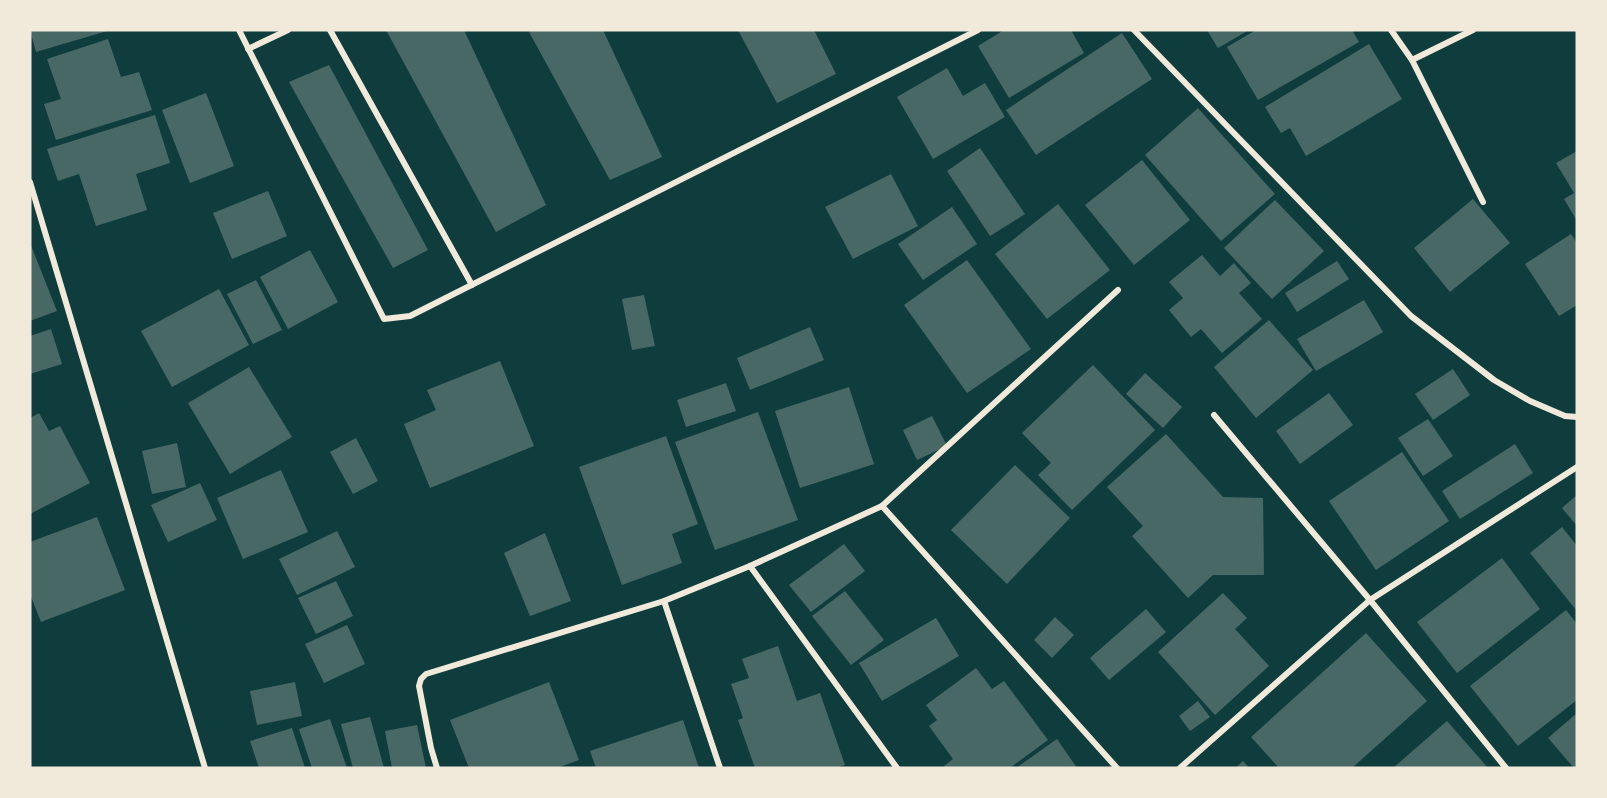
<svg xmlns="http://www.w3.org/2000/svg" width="1607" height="798" font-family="'Source Sans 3',sans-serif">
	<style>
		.building { fill: #486865 }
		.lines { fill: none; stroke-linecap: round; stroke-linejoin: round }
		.minor { stroke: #f1e9da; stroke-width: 6 }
	</style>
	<rect width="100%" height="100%" fill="#0f3d3e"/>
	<g class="building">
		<path d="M 30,30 L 107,30 L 107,31 L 36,52 Z"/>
		<path d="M 386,30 L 464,30 L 546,205 L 496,232 Z"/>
		<path d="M 528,30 L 603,30 L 662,157 L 610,180 Z"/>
		<path d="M 738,30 L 814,30 L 836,74 L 777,103 Z"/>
		<path d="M 1004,30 L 1071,30 L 1084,53 L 1009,98 L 978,46 Z"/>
		<path d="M 1207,30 L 1249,30 L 1218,48 Z"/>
		<path d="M 1256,30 L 1352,30 L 1359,42 L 1258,100 L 1227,47 Z"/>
		<path d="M 1122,33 L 1152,79 L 1036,155 L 1006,110 Z"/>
		<path d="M 108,39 L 121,77 L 139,72 L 152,110 L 56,140 L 44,104 L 61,99 L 47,59 Z"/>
		<path d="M 1369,44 L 1402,99 L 1306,156 L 1290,128 L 1281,133 L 1265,107 Z"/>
		<path d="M 329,65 L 428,250 L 393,268 L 289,82 Z"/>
		<path d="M 947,68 L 963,96 L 985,83 L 1005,117 L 933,159 L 897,97 Z"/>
		<path d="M 206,93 L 234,166 L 190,183 L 162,110 Z"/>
		<path d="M 1198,108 L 1275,194 L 1221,241 L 1145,155 Z"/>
		<path d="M 155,115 L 170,163 L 136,174 L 147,210 L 96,226 L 79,174 L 58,181 L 47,149 Z"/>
		<path d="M 980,148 L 1025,214 L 990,236 L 947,171 Z"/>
		<path d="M 1577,151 L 1577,221 L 1564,199 L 1574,193 L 1556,163 Z"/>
		<path d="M 1142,160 L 1190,220 L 1134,265 L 1085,205 Z"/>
		<path d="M 891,174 L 918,226 L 853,259 L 825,207 Z"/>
		<path d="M 268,191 L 287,236 L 232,259 L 213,213 Z"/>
		<path d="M 1473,199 L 1510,243 L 1450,292 L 1414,248 Z"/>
		<path d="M 1275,200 L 1324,251 L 1272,299 L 1224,248 Z"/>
		<path d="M 1058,204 L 1110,270 L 1047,319 L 995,254 Z"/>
		<path d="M 952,207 L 977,244 L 923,280 L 898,244 Z"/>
		<path d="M 1571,234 L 1577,243 L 1577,305 L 1559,316 L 1525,264 Z"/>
		<path d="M 30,243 L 57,311 L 30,321 Z"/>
		<path d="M 310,250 L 338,302 L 288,329 L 260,277 Z"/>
		<path d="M 1202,255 L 1220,276 L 1234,263 L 1251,283 L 1239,293 L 1262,319 L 1222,353 L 1201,329 L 1191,337 L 1169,310 L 1183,298 L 1169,282 Z"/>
		<path d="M 967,260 L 1031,349 L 967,393 L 904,305 Z"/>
		<path d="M 1337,261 L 1349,279 L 1297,312 L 1285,293 Z"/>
		<path d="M 256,280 L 282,330 L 253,344 L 227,294 Z"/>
		<path d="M 219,289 L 249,345 L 172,387 L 141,331 Z"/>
		<path d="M 644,295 L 655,346 L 632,350 L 622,299 Z"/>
		<path d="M 1364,300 L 1383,332 L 1316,371 L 1297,339 Z"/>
		<path d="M 1269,320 L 1313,370 L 1256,418 L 1214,367 Z"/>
		<path d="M 810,327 L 824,360 L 750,390 L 737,358 Z"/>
		<path d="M 51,329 L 62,364 L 30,374 L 30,336 Z"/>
		<path d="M 500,361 L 534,446 L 430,488 L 404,424 L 436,410 L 427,390 Z"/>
		<path d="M 1093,365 L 1155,430 L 1072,510 L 1038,475 L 1051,463 L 1022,433 Z"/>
		<path d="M 249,367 L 292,437 L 230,474 L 188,403 Z"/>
		<path d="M 1453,369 L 1470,395 L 1433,420 L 1415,394 Z"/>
		<path d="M 1145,373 L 1182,407 L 1163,428 L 1126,394 Z"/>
		<path d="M 726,383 L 736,411 L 686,427 L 677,400 Z"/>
		<path d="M 849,387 L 874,464 L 800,488 L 775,411 Z"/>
		<path d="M 1329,393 L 1353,425 L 1300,464 L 1276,431 Z"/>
		<path d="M 758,412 L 798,520 L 715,550 L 675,442 Z"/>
		<path d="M 39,413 L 49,431 L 60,426 L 90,483 L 30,514 L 30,418 Z"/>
		<path d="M 932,416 L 947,446 L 917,460 L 903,430 Z"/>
		<path d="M 1428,419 L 1453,456 L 1423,476 L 1398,438 Z"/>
		<path d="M 1166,434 L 1223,497 L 1263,498 L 1264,575 L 1213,575 L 1188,598 L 1132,536 L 1143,526 L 1107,487 Z"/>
		<path d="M 666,436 L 698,524 L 672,534 L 682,563 L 622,585 L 579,467 Z"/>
		<path d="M 356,438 L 378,481 L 353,494 L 330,452 Z"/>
		<path d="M 177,443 L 186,487 L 152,494 L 142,451 Z"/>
		<path d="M 1515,444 L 1533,473 L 1460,519 L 1442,491 Z"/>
		<path d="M 1402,452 L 1449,521 L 1376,570 L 1329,501 Z"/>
		<path d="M 1015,465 L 1070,518 L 1007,584 L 951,530 Z"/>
		<path d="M 281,470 L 308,532 L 243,559 L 217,498 Z"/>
		<path d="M 200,483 L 217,520 L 168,542 L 151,505 Z"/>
		<path d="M 1577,495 L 1577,526 L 1562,508 Z"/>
		<path d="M 97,517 L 125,590 L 41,622 L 30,594 L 30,542 Z"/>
		<path d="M 1562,527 L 1577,546 L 1577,611 L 1530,553 Z"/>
		<path d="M 337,531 L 355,567 L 297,595 L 279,559 Z"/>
		<path d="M 545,533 L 571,601 L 530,616 L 504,553 Z"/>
		<path d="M 844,544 L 865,571 L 811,612 L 789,585 Z"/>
		<path d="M 1502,558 L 1540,609 L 1457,673 L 1417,622 Z"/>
		<path d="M 336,581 L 353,616 L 316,634 L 298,598 Z"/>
		<path d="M 845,591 L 884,640 L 851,665 L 812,616 Z"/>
		<path d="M 1223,593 L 1247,618 L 1235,629 L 1269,666 L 1215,715 L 1158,652 Z"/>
		<path d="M 1146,609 L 1166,632 L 1109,680 L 1090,658 Z"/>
		<path d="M 1566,610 L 1577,624 L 1577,700 L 1518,746 L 1470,686 Z"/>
		<path d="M 1055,617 L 1074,635 L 1052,658 L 1034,640 Z"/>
		<path d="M 936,618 L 959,656 L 882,701 L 859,663 Z"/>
		<path d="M 347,625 L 365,664 L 324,683 L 305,644 Z"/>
		<path d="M 1366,633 L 1427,701 L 1352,768 L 1279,768 L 1251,737 Z"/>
		<path d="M 778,646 L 797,701 L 820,693 L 845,765 L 836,768 L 755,768 L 738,720 L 743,718 L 731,684 L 749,678 L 742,659 Z"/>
		<path d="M 976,668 L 992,689 L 1004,681 L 1048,740 L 1010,768 L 945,768 L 944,766 L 953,759 L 929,726 L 937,720 L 926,705 Z"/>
		<path d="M 295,682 L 302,716 L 257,725 L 250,691 Z"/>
		<path d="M 549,682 L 579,760 L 557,768 L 469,768 L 450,720 Z"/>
		<path d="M 1198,701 L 1210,717 L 1190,731 L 1179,716 Z"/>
		<path d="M 1577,713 L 1577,768 L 1574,768 L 1548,738 Z"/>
		<path d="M 370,717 L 384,768 L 353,768 L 341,724 Z"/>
		<path d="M 330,719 L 347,768 L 312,768 L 299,729 Z"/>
		<path d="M 683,720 L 699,768 L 596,768 L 590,751 Z"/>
		<path d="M 1447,721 L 1488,768 L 1393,768 Z"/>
		<path d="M 417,725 L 426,768 L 392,768 L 385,731 Z"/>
		<path d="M 292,728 L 305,768 L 259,768 L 250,741 Z"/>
		<path d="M 1057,739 L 1077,768 L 1016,768 Z"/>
		<path d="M 1243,761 L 1249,768 L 1235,768 Z"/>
	</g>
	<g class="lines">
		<g class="minor">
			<path d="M 239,30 L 384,319 L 410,316 L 978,30"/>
			<path d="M 330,30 L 472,285"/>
			<path d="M 1134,30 L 1411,316 L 1494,380 L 1530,401 L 1565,416 L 1577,417"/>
			<path d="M 1391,30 L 1412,60 L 1483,202"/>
			<path d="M 248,49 L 288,30"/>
			<path d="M 1412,60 L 1473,30"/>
			<path d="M 30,182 L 205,768"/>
			<path d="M 1214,415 L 1370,600 L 1506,768"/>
			<path d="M 882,506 L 1117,768"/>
			<path d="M 750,566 L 897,768"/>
			<path d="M 664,601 L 720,768"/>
			<path d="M 437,768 L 431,748 L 419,686 L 421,679 L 426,674 L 664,601 L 750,566 L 882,506 L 1118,290"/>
			<path d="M 1180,768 L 1370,600 L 1577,467"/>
		</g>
	</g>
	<rect width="1607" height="798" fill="none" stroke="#f1e9da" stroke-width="63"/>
</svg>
